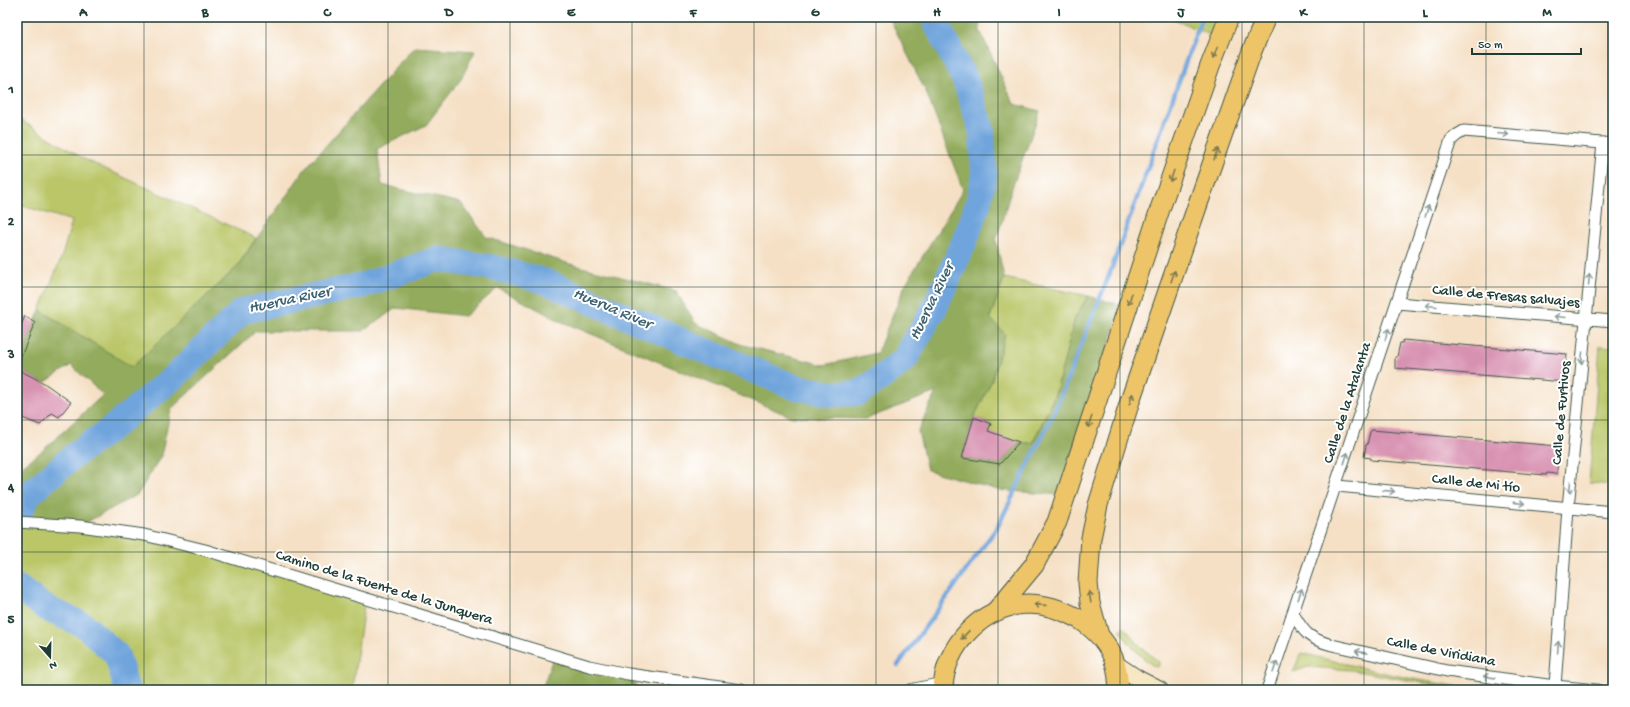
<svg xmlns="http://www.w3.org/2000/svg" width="1630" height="707" font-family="'Gochi Hand',sans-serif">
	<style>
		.green { fill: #bac668; stroke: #6c824e }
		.forest { fill: #93ab5c; stroke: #597448 }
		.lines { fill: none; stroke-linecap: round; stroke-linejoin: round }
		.stream { stroke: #70a4dc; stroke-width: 4.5 }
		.river { stroke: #70a4dc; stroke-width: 26 }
		.building { fill: #d892b1 }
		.minor-casing { stroke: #3f554a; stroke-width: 13 }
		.secondary-casing { stroke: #3f554a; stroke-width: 18 }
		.trunk-casing { stroke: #3f554a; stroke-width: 21 }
		.minor { stroke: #fff; stroke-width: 11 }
		.secondary { stroke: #f8e7c3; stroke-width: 16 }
		.trunk { stroke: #eec469; stroke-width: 19 }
		.oneway { stroke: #7c7a4c }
		.oneway2 { stroke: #8f9e9a }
		.grid { fill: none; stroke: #1f3d34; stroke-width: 1; stroke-opacity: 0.55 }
		.labels { text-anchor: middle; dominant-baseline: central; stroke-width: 4; stroke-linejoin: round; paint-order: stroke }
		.street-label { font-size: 15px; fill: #1f3d34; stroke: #fff }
		.water-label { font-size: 16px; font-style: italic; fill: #3b616f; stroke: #fff }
		.neatline { fill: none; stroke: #1f3d34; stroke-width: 1.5 }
		.grid-label { font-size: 13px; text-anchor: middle; font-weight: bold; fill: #1f3d34 }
	</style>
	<rect width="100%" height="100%" fill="#fff"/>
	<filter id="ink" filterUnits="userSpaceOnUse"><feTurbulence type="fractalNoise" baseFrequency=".025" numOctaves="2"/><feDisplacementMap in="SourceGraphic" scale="8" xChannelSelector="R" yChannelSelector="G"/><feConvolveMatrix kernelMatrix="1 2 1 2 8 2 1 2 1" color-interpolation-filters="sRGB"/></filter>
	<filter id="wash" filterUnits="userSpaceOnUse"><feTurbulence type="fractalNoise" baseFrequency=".012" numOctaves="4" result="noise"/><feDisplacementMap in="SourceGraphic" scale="16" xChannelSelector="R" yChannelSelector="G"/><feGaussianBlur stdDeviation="0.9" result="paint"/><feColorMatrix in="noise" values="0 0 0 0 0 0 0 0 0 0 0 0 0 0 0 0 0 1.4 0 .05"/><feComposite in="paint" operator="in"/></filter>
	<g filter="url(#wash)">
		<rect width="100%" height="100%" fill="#f5e0c5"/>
		<g class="green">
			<path d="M 1170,17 L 1223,17 L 1214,37 Z"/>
			<path d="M 17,118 L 86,160 L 256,238 L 237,267 L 132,368 L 40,310 L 62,256 L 72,221 L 17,204 Z"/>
			<path d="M 1004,278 L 1088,296 L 1075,318 L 1056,392 L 1033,443 L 1019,443 L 1006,438 L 983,445 L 991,424 L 974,417 L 992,380 L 990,318 Z"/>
			<path d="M 1600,346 L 1613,347 L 1613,485 L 1589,483 Z"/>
			<path d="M 17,522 L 144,535 L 365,598 L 352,690 L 17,690 Z"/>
			<path d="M 1124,627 L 1141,647 L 1159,662 L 1159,666 L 1156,667 C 1141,659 1129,644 1120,630 Z"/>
			<path d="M 1301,653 C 1362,668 1425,684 1488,690 L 1462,690 L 1351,670 L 1308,667 L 1293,672 Z"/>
		</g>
		<g class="forest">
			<path d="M 889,17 L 979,17 L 980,31 L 1014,104 L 1040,111 L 1012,188 L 996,240 L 1004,278 L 990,318 L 1005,334 L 992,380 L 974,417 L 962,458 L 1000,464 L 1019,443 L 1033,443 L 1056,392 L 1075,318 L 1088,296 L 1122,305 L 1060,495 L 998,490 L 927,470 L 918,431 L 936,392 L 866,419 L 792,417 L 560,321 L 498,288 L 465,316 L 396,308 L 363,331 L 256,331 L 171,409 L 161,456 L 138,494 L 80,526 L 17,521 L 17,470 L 42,451 L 103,395 L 71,365 L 44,383 L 17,369 L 17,366 L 40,310 L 132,367 L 237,267 L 305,169 L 414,47 L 475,51 L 461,79 L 426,125 L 377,149 L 382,185 L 461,203 L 486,237 L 570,264 L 676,291 L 695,323 L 743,345 L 824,365 L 877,353 L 905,285 L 963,190 L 926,92 Z"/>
			<path d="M 554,655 L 628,674 L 640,690 L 540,690 L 542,689 Z"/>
		</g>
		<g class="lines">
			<path class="stream" d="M 898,665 L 998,526 L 1055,410 L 1110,273 L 1202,17"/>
			<g class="river">
				<path d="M 17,515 L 29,494 L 72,457 L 112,428 L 176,375 L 242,311 L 364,285 L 438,259 L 495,268 L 544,281 L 706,351 L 795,387 L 831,394 L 858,393 L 882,377 L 905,359 L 934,309 L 963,245 L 978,204 L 984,175 L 982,132 L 966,82 L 933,17"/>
				<path d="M 17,587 L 47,609 L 84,625 L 117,655 L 127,690"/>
			</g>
		</g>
		<g id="blocks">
			<g class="building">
				<path d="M 25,316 L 35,323 L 17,366 L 17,335 Z"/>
				<path d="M 1403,340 L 1567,354 L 1565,382 L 1395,368 L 1395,357 L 1397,357 L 1400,343 L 1402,343 Z"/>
				<path d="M 17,369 L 44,383 L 71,402 L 59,417 L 52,413 L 40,425 L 17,416 Z"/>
				<path d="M 974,417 L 991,424 L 988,431 L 1019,442 L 1000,464 L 962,458 Z"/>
				<path d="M 1372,430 L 1558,446 L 1557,474 L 1547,473 L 1546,475 L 1371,460 L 1371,458 L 1364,457 L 1366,445 L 1367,445 L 1370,432 Z"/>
			</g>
		</g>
	</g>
	<g filter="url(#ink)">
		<use href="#blocks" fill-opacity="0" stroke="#3f554a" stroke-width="1"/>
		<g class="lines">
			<defs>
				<g id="minor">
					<path d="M 1397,303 L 1613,321"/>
					<path d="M 1337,486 L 1613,512"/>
					<path d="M 17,522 L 80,526 L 144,535 L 205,550 L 589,666 L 628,674 L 741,690"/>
					<path d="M 1293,613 C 1304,634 1310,639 1332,645 L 1447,671 L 1555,686 L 1597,690"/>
					<path d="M 1555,686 L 1568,508 L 1603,143"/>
					<path d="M 910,690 L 943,683"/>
					<path d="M 1267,690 L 1451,140 L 1457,135 L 1464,131 L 1613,144"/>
				</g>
				<path id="secondary" d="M 1116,664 L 1137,678 L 1160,690"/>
				<g id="trunk">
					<path d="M 996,611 L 1034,565 L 1057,522 L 1161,206 L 1210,66 L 1229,17"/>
					<path d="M 1099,635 L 1090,603 L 1088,583 L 1091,538 L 1098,505 L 1130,401 L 1199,201 L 1252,51 L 1266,17"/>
					<path d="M 943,690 C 944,646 982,606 1027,604 C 1045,604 1063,610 1079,619 C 1096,630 1109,644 1115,663 C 1118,671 1118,681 1119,690"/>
				</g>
			</defs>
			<use href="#minor" class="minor-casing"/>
			<use href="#secondary" class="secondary-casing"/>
			<use href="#trunk" class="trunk-casing"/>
			<use href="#minor" class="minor"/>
			<use href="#secondary" class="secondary"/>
			<use href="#trunk" class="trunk"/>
		</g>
		<defs><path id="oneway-shaft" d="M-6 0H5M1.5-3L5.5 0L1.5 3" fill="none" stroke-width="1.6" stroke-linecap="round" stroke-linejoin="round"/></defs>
		<g class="oneway">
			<use href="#oneway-shaft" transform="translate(1215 53) rotate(112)"/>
			<use href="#oneway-shaft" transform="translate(1216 154) rotate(-71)"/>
			<use href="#oneway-shaft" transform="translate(1172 176) rotate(109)"/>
			<use href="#oneway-shaft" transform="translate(1173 276) rotate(-71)"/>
			<use href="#oneway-shaft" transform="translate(1130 299) rotate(108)"/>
			<use href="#oneway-shaft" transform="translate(1131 399) rotate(-72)"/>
			<use href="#oneway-shaft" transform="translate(1090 422) rotate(108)"/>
			<use href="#oneway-shaft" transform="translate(1090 597) rotate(-98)"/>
			<use href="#oneway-shaft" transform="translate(1040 605) rotate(-176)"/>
			<use href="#oneway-shaft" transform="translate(965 635) rotate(133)"/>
		</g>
		<g class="oneway2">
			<use href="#oneway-shaft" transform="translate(1503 134) rotate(5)"/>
			<use href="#oneway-shaft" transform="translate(1427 211) rotate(-72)"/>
			<use href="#oneway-shaft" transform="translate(1589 280) rotate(-84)"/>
			<use href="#oneway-shaft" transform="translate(1431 306) rotate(-175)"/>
			<use href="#oneway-shaft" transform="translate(1560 317) rotate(-175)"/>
			<use href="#oneway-shaft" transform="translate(1387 334) rotate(-72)"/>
			<use href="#oneway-shaft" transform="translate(1582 358) rotate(95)"/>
			<use href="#oneway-shaft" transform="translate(1346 458) rotate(-72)"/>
			<use href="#oneway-shaft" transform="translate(1570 487) rotate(95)"/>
			<use href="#oneway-shaft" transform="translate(1389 491) rotate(6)"/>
			<use href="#oneway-shaft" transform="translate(1519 503) rotate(6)"/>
			<use href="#oneway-shaft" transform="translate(1300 594) rotate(-71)"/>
			<use href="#oneway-shaft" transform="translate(1558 647) rotate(-86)"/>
			<use href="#oneway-shaft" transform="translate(1361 652) rotate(-168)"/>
			<use href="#oneway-shaft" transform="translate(1275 667) rotate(-71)"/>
			<use href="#oneway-shaft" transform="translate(1489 677) rotate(-172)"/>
		</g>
	</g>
	<path class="grid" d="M 144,17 L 144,690M 266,17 L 266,690M 388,17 L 388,690M 510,17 L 510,690M 632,17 L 632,690M 754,17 L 754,690M 876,17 L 876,690M 998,17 L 998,690M 1120,17 L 1120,690M 1242,17 L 1242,690M 1364,17 L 1364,690M 1486,17 L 1486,690M 17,155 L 1613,155M 17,287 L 1613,287M 17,420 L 1613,420M 17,552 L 1613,552"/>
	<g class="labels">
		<g class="street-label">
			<text transform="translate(1506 297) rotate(5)">Calle de Fresas salvajes</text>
			<text transform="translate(1348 403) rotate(-72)">Calle de la Atalanta</text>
			<text transform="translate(1562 413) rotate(-85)">Calle de Furtivos</text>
			<text transform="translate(1476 484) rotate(6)">Calle de Mi tío</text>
			<text transform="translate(384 588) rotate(17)">Camino de la Fuente de la Junquera</text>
			<text transform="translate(1441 652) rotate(11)">Calle de Viridiana</text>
		</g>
		<g class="water-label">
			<text transform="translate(290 301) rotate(-12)">Huerva River</text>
			<text transform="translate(933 302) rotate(-64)">Huerva River</text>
			<text transform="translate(612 310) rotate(23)">Huerva River</text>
		</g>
	</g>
	<rect width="1630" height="707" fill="none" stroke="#fff" stroke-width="44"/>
	<g transform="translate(50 657) rotate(160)" stroke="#ffffff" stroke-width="3" paint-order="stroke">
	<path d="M0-3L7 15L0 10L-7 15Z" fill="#1f3d34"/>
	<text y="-6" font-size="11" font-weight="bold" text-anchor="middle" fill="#1f3d34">N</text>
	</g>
	<path d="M1472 48v6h109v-6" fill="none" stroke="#1f3d34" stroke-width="2"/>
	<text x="1478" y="48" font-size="12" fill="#1f3d34" stroke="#ffffff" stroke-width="3" paint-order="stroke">50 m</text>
	<rect x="22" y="22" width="1586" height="663" class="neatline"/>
	<g class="grid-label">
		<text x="83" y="16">A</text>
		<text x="205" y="16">B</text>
		<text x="327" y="16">C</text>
		<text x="449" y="16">D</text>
		<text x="571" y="16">E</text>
		<text x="693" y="16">F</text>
		<text x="815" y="16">G</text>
		<text x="937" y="16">H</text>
		<text x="1059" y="16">I</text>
		<text x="1181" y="16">J</text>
		<text x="1303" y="16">K</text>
		<text x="1425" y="16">L</text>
		<text x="1547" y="16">M</text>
		<text x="11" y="93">1</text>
		<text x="11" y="225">2</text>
		<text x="11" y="358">3</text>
		<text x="11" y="491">4</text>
		<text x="11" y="623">5</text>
	</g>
</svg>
